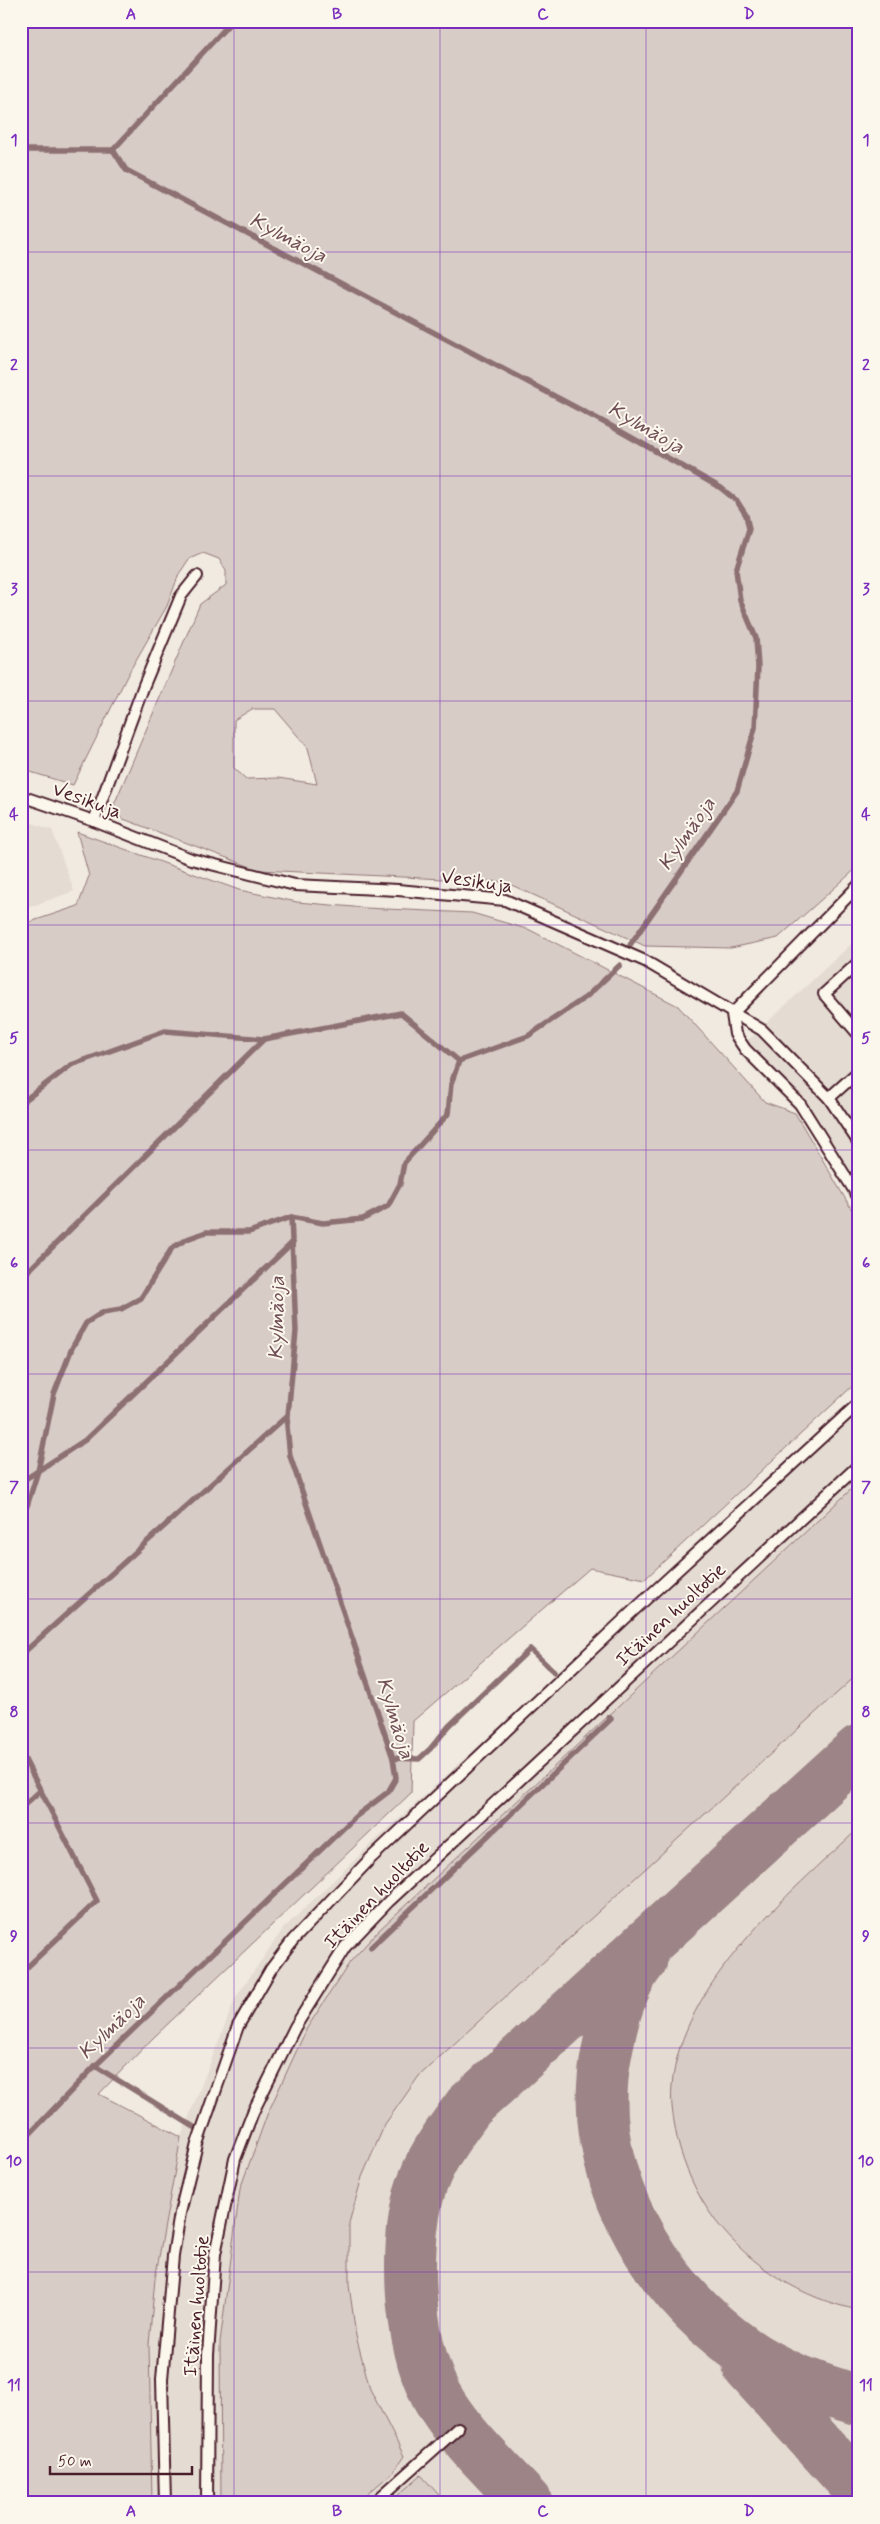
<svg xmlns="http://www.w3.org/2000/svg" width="880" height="2524" font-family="Mynerve,sans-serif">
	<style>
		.built { fill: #e4dbd2 }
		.green { fill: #d8ccc6; stroke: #917678; fill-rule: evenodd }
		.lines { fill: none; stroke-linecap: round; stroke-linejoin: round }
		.stream { stroke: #8c6f72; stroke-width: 5.5 }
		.taxiway { stroke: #9d8486; stroke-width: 51 }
		.lane-casing { stroke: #4a1f2b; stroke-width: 14 }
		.lane { stroke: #fbf7ec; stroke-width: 10 }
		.grid { fill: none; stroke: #7b2cbf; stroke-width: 1; stroke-opacity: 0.55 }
		.labels { text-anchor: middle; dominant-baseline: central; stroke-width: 4; stroke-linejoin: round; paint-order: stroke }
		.street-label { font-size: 20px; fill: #4a1f2b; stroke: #fbf7ec }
		.water-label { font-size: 21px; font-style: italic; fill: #704e55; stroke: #fbf7ec }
		.neatline { fill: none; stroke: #7b2cbf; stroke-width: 2 }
		.grid-label { font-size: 16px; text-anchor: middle; font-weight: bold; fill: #7b2cbf }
	</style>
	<rect width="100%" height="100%" fill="#f0eae0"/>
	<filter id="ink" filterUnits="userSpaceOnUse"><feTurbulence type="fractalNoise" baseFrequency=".02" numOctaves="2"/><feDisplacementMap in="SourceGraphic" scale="10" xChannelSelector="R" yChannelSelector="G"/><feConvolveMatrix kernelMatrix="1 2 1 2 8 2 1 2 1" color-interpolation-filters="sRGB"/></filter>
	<g filter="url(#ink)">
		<g class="built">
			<path d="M 21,819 L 52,830 L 74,891 L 21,910 Z"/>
			<path d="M 859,937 L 859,1192 L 798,1096 L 745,1043 Z"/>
			<path d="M 859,1405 L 859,2503 L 152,2503 L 149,2344 L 155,2279 L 181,2137 L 236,1997 L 283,1929 L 366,1849 L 629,1608 Z"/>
		</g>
		<g class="green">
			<path d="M 21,21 L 859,21 L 859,866 L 778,938 L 731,948 L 645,946 L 505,882 L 259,870 L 110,814 L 200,604 L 226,585 L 226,571 L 219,559 L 203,553 L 189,559 L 179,574 L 167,606 L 128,674 L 73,785 L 21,769 ZM 252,709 L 275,709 L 308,748 L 317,784 L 278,778 L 246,779 L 234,768 L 234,720 Z"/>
			<path d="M 77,832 L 239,890 L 297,902 L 365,908 L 472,913 L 530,930 L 678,1006 L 765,1102 L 795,1113 L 859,1222 L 859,1380 L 645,1579 L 590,1568 L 413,1721 L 411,1793 L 153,2038 L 99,2094 L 181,2137 L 155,2279 L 149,2344 L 152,2503 L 21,2503 L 21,925 L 78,906 L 89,876 Z"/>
			<path d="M 859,1482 L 859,1673 L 419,2076 L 385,2124 L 362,2177 L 349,2223 L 349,2285 L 356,2336 L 370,2389 L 404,2456 L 393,2472 L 357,2503 L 221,2503 L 220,2342 L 240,2189 L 267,2115 L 307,2028 L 350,1962 L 379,1930 Z"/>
			<path d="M 859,1828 L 859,2310 C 802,2299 750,2266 715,2220 C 697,2196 684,2167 677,2138 C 674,2121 670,2103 672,2086 C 681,1983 789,1894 859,1828 Z"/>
			<path d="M 421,2475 L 446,2503 L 389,2503 Z"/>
		</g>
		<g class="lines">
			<g class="stream">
				<path d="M 21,150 L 113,150 L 232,21"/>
				<path d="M 113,150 L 126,170 L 611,426 L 721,488 L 737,501 L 746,515 L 749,529 L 736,570 L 740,600 L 756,638 L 758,667 L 755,728 L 737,791 L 630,945"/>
				<path d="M 21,1103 L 71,1065 L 165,1031 L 264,1039"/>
				<path d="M 21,1278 L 264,1039 L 401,1013 L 459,1061"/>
				<path d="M 21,1482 L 85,1440 L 293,1242"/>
				<path d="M 21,1513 L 27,1506 L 38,1471 L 54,1394 L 72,1348 L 86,1323 L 103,1312 L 121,1309 L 141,1298 L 172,1248 L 187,1239 L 206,1232 L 249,1232 L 291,1217 L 323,1223 L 363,1219 L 388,1206 L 400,1184 L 404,1163 L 448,1114 L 451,1084 L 459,1061 L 528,1036 L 586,997 L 620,965"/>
				<path d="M 21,1655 L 288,1415"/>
				<path d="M 21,1752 L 97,1901 L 21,1973"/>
				<path d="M 393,1758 L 419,1759 L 430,1749 L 449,1726 L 530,1649 L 554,1672"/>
				<path d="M 21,1808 L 41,1790"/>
				<path d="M 371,1947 L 611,1719 L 609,1717"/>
				<path d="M 95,2066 L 194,2127"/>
				<path d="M 21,2143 L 95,2066 L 355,1817 L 388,1792 L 396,1778 L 393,1758 L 290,1456 L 287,1426 L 296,1331 L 291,1217"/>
			</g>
			<g class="taxiway">
				<path d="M 642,1960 C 621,1986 613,2020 607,2051 C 583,2168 650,2285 744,2351 C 778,2375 819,2389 859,2400"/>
				<path d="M 748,2367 L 859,2489"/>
				<path d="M 527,2503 C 498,2471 465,2441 442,2405 C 409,2355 403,2252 419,2194 C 428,2161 449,2133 469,2106 L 859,1750"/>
			</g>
			<defs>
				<g id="lane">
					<path d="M 21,796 L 94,821 L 191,859 L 295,885 L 398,890 L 505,900 L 645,961 L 762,1030 L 829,1098 L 859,1143"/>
					<path d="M 94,821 L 144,685 L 181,596 L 197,576"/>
					<path d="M 859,962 L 824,994 L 859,1035"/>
					<path d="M 732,1014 L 735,1034 L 745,1049 L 800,1104 L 859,1198"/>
					<path d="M 732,1014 L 859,885"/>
					<path d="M 829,1098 L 859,1071"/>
					<path d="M 165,2503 L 162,2379 L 173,2256 L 180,2213 L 197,2144 L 238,2026 L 271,1969 L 293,1940 L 371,1858 L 633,1611 L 859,1403"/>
					<path d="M 207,2503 L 208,2355 L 215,2254 L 235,2159 L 253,2112 L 295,2027 L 345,1947 L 389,1901 L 859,1465"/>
					<path d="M 374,2503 L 458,2428"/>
				</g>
			</defs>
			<use href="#lane" class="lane-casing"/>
			<use href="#lane" class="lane"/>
		</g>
	</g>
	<path class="grid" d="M 234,21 L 234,2503M 440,21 L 440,2503M 646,21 L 646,2503M 21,252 L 859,252M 21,476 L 859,476M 21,701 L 859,701M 21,925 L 859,925M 21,1150 L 859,1150M 21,1374 L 859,1374M 21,1599 L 859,1599M 21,1823 L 859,1823M 21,2048 L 859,2048M 21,2272 L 859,2272"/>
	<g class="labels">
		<g class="street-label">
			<text transform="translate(87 801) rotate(20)">Vesikuja</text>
			<text transform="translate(477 882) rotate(8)">Vesikuja</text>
			<text transform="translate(671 1615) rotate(-43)">Itäinen huoltotie</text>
			<text transform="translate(377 1895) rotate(-46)">Itäinen huoltotie</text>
			<text transform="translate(197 2306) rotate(-85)">Itäinen huoltotie</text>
		</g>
		<g class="water-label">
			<text transform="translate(288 238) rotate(28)">Kylmäoja</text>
			<text transform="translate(646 428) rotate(30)">Kylmäoja</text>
			<text transform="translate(687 834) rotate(-55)">Kylmäoja</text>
			<text transform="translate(277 1318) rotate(-89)">Kylmäoja</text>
			<text transform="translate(395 1718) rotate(73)">Kylmäoja</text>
			<text transform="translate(112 2027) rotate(-44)">Kylmäoja</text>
		</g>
	</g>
	<rect width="880" height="2524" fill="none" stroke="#fbf7ec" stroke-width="55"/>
	<path d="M50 2466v8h142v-8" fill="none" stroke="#4a1f2b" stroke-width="2.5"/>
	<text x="58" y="2466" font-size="15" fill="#4a1f2b" stroke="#fbf7ec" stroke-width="4" paint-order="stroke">50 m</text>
	<rect x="28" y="28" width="824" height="2468" class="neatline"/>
	<g class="grid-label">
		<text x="131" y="19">A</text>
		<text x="337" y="19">B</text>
		<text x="543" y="19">C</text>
		<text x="749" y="19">D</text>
		<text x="14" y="145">1</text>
		<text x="866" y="145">1</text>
		<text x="14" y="370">2</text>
		<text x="866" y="370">2</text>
		<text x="14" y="594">3</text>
		<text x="866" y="594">3</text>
		<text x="14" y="819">4</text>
		<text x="866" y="819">4</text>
		<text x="14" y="1043">5</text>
		<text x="866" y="1043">5</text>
		<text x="14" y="1268">6</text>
		<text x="866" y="1268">6</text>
		<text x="14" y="1492">7</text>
		<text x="866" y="1492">7</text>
		<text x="14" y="1717">8</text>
		<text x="866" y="1717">8</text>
		<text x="14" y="1941">9</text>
		<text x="866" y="1941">9</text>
		<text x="14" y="2166">10</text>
		<text x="866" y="2166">10</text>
		<text x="14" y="2390">11</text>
		<text x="866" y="2390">11</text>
		<text x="131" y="2516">A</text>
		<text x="337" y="2516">B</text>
		<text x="543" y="2516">C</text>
		<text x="749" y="2516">D</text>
	</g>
</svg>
